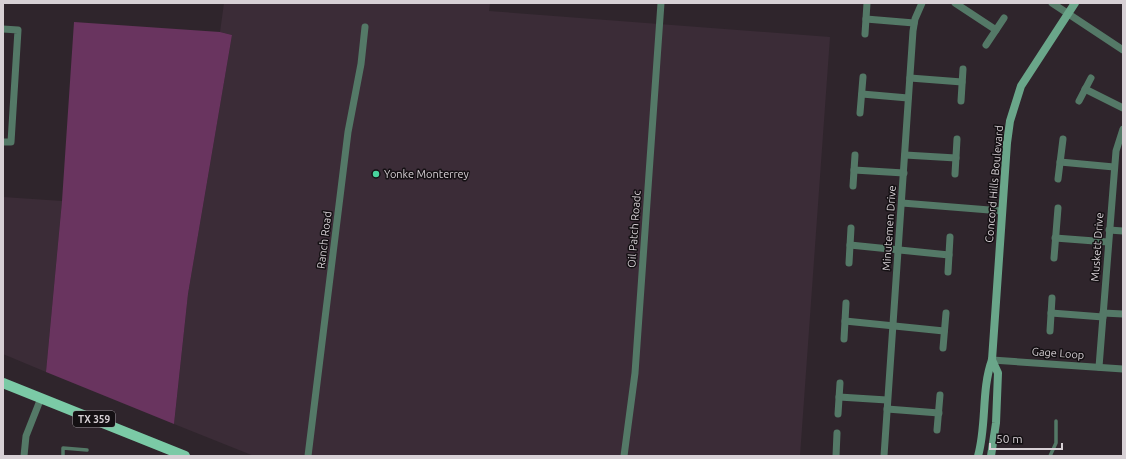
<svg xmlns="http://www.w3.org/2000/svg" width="1126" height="459" font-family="Ubuntu,sans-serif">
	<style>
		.built { fill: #3b2c37 }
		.green { fill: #69345f }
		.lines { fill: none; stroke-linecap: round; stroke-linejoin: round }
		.lane { stroke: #547967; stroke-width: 3.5 }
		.street { stroke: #547967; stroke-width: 7 }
		.secondary { stroke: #6aa68a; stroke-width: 8 }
		.primary { stroke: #7bcaa6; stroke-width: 10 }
		.poi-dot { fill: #48d49d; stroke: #141013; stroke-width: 1.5 }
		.labels { text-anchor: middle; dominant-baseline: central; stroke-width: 3; stroke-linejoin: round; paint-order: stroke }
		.shield { fill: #141013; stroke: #9c969b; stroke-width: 1 }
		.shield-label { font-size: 10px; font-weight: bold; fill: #d7d0d5 }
		.poi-label { font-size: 11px; fill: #d7d0d5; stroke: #141013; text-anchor: start }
		.street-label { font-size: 11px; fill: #d7d0d5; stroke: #141013 }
	</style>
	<rect width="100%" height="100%" fill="#2f252c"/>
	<g class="built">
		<path d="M 224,3 L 490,3 L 489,11 L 830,37 L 800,456 L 254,456 L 174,424 L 188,294 L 232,35 L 220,32 Z"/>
		<path d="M 3,197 L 62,201 L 46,372 L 3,354 Z"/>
	</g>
	<path class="green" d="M 74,22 L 220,32 L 232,35 L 188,294 L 174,424 L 46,372 L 62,201 Z"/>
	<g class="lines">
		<g class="lane">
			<path d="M 63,456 L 63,448 L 87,450"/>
			<path d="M 1050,456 L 1056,443 L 1056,421"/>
		</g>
		<g class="street">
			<path d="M 955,3 L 996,30"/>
			<path d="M 1052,3 L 1123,50"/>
			<path d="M 866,19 L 914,23"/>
			<path d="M 3,29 L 18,30 L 11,142 L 3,142"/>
			<path d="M 865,34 L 867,3"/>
			<path d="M 986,45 L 1004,18"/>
			<path d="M 910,78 L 962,82"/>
			<path d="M 1085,89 L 1123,108"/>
			<path d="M 862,94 L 908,98"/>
			<path d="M 961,101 L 963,69"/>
			<path d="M 1079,101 L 1091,78"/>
			<path d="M 860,113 L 863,77"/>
			<path d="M 905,155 L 956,158"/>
			<path d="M 1060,162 L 1114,167"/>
			<path d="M 854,170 L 904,173"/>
			<path d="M 955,174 L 957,139"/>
			<path d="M 1058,179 L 1063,139"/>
			<path d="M 853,186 L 855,155"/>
			<path d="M 902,203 L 1002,211"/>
			<path d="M 1109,230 L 1123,231"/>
			<path d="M 1055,238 L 1108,242"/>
			<path d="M 850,245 L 949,255"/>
			<path d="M 1054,258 L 1058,208"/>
			<path d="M 849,263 L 851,228"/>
			<path d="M 948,272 L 950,237"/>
			<path d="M 1051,313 L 1103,317"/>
			<path d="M 1103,313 L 1123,314"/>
			<path d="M 845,321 L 944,331"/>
			<path d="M 1050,331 L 1052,298"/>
			<path d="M 844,339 L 846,303"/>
			<path d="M 943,348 L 946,313"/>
			<path d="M 992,360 L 1123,369"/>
			<path d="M 1099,367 L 1116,151 L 1123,129"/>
			<path d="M 839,397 L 887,400"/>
			<path d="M 887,409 L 939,413"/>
			<path d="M 838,414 L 840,383"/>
			<path d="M 937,430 L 940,395"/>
			<path d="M 24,456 L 26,436 L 41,398"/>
			<path d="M 308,456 L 348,132 L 361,64 L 365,27"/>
			<path d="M 624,456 L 635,373 L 661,3"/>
			<path d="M 836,456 L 837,433"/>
			<path d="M 884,456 L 913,31 L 915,19 L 922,3"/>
		</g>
		<g class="secondary">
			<path d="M 978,456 C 987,424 981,390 992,360 L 1007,143 L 1010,121 L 1021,86 L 1075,3"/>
			<path d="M 991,456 L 996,423 L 998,373 L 992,360"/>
		</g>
		<path class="primary" d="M 3,383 L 185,456"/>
	</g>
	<circle class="poi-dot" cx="376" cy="174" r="4"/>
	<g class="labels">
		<rect class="shield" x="73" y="411" width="42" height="16" rx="3"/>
		<g class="shield-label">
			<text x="94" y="419">TX 359</text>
		</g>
		<g class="poi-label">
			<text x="384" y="174">Yonke Monterrey</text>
		</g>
		<g class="street-label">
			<text transform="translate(994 184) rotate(-85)">Concord Hills Boulevard</text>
			<text transform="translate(889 228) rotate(-86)">Minutemen Drive</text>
			<text transform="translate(634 229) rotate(-86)">Oil Patch Roadc</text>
			<text transform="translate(324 240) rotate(-83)">Ranch Road</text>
			<text transform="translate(1097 247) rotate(-86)">Muskett Drive</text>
			<text transform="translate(1058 353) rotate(4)">Gage Loop</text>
		</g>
	</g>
	<rect width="1126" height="459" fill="none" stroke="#d7d0d5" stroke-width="8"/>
	<path d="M990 443v6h72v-6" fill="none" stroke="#d7d0d5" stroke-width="2"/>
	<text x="996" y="443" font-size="12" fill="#d7d0d5" stroke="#141013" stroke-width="3" paint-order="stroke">50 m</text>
</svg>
